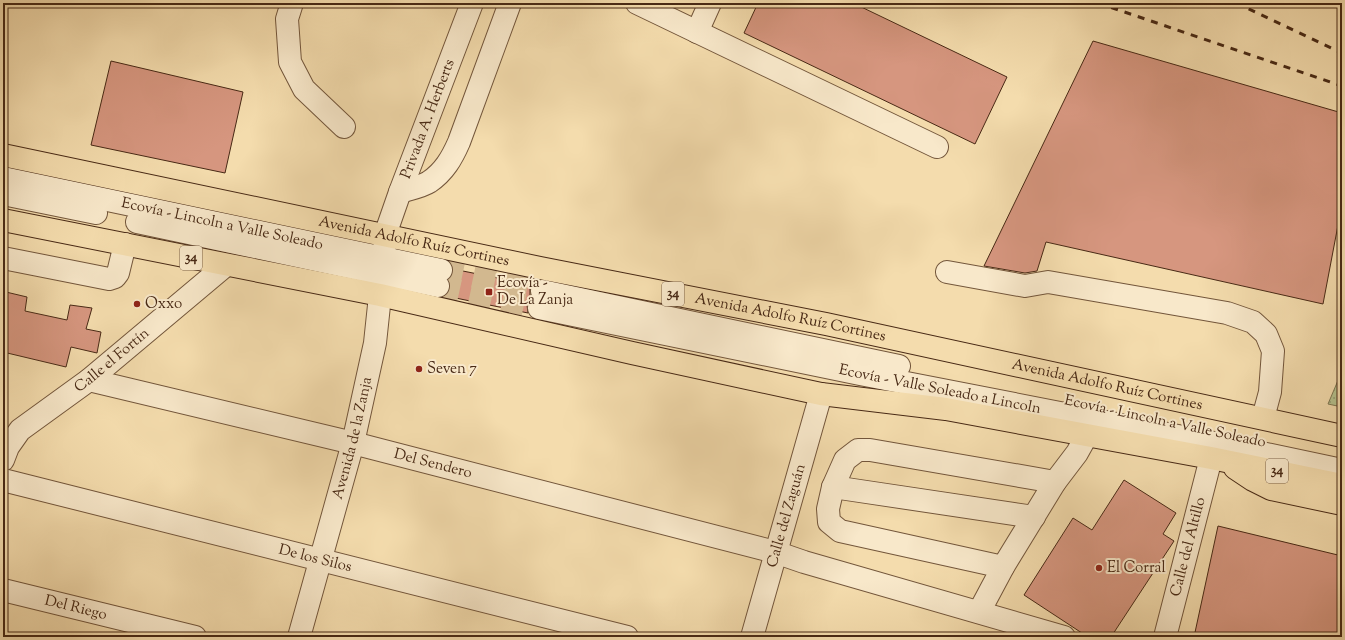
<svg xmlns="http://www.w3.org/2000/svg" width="1345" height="640" font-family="'Sorts Mill Goudy',serif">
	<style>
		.grass { fill: url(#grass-dots); stroke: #7e7652 }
		.building { fill: #d6967f; stroke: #482915 }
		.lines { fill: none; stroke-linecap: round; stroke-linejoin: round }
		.minor-tunnel { stroke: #d2b88f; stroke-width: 22; stroke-dasharray: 22 11; stroke-linecap: butt }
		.minor-casing { stroke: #73563b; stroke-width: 24 }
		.major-casing { stroke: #482915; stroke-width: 24 }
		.minor { stroke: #f8e8ca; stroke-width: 22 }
		.major { stroke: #f4dcad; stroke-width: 22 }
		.rail { stroke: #482915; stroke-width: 3; stroke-dasharray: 7 7; stroke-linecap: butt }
		.poi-dot { fill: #8f2418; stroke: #f8e8ca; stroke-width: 1.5 }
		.labels { text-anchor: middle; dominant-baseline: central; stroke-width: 4; stroke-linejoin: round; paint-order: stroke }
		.shield { fill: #f8e8ca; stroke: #7d624b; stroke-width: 1 }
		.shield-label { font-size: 14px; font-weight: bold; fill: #482915 }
		.street-label { font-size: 15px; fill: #482915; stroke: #f8e8ca }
		.poi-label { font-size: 15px; fill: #482915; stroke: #f8e8ca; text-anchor: start }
	</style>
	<defs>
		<pattern id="grass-dots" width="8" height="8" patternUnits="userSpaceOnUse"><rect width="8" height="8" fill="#b5c28e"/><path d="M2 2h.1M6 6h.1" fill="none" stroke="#959e73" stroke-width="1.8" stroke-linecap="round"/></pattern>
	</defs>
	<rect width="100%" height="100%" fill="#f4dcad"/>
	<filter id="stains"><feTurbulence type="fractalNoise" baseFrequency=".005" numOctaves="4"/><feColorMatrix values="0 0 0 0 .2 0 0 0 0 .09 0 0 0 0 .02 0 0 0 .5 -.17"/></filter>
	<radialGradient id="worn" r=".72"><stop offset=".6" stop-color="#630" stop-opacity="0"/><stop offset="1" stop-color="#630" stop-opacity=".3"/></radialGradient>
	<path class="grass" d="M 1342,371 L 1342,407 L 1328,404 Z"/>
	<g class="building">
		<path d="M 758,3 L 853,3 L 1007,77 L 975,144 L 744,33 Z"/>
		<path d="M 1093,41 L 1342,113 L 1342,204 L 1323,304 L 1046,242 L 1037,271 L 1025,273 L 984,266 Z"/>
		<path d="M 111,61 L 243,92 L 225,173 L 91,145 Z"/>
		<path d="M 453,269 L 532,285 L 530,289 L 530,295 L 532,298 L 527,305 L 528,313 L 446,296 L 450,289 L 450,283 L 448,280 L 453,273 Z"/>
		<path d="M 6,292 L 27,297 L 25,311 L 67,320 L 70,305 L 92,308 L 86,329 L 101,332 L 97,353 L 71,347 L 66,367 L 3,352 L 3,310 Z"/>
		<path d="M 1124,480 L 1176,513 L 1163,534 L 1174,541 L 1111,637 L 1088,637 L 1024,595 L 1073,518 L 1092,530 Z"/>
		<path d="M 1218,526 L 1342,556 L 1342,637 L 1194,637 Z"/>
	</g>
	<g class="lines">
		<g class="minor-tunnel">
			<path d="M 441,270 L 542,291"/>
			<path d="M 438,286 L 539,308"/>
		</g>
		<defs>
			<g id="minor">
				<path d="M 292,3 L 287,19 L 290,62 L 304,89 L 344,127"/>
				<path d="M 637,3 L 937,147"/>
				<path d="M 697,32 L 710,3"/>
				<path id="s1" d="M 3,178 L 441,270"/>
				<path d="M 400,192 C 409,189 421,187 429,182 C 444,172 452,158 459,142 L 510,3"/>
				<path d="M 3,194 L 96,213"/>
				<path d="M 137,222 L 438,286"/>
				<path d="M 3,258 L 109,279 L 115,277 L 118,273 L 125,244"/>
				<path d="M 947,272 L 1025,286 L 1048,282 L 1227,313 L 1253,322 L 1266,334 L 1273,351 L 1270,392 L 1263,418"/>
				<path d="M 542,291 L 899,366"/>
				<path id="s2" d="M 539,308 L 860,374 L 1214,443 L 1342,470"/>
				<path id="s3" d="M 89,380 L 353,443 L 775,552 L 804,562 L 1064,637"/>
				<path id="s4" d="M 3,460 L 8,447 L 20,430 L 89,380 L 226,265"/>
				<path id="s5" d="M 3,480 L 627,637"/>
				<path d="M 833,487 L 1034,517"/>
				<path d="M 1003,567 L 840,531 L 829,522 L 828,509 L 833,487 L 845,460 L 858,450 L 870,450 L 1055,482"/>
				<path id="s6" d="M 3,590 L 195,637"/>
				<path d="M 979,612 L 1003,567 L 1055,482 L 1077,453 L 1087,435"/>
				<path id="s7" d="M 299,637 L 353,443 L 375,343 L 384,258 L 385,235 L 400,192 L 472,3"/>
				<path id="s8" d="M 752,637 L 821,394"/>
				<path id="s9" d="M 1165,637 L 1211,458"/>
			</g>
			<g id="major">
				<path id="s10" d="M 3,155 L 540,268 L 826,324 L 1342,436"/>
				<path d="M 3,220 L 380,295 L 632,353 L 821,394 L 946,409 L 1211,458 L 1342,485"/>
				<path d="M 1235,468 L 1253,480 L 1271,489 L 1342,504"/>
			</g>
		</defs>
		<use href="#minor" class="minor-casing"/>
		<use href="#major" class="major-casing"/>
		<use href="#minor" class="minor"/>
		<use href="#major" class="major"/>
		<g class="rail">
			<path d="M 1098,3 L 1342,86"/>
			<path d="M 1236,3 L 1342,53"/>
		</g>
	</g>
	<g class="poi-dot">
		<rect x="485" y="288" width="8" height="8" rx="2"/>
		<circle cx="137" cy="304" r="4"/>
		<circle cx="419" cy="369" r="4"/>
		<circle cx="1099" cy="568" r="4"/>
	</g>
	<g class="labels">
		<g class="shield">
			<rect x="180" y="246" width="22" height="24" rx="3"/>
			<rect x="662" y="282" width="22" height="24" rx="3"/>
			<rect x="1266" y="459" width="22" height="24" rx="3"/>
		</g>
		<g class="shield-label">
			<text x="191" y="258">34</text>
			<text x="673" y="294">34</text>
			<text x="1277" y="471">34</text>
		</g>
		<g class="street-label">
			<text stroke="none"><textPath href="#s7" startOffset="536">Privada A. Herberts</textPath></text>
			<text stroke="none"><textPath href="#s1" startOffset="224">Ecovía - Lincoln a Valle Soleado</textPath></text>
			<text stroke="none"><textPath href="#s10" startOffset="420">Avenida Adolfo Ruíz Cortines</textPath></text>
			<text stroke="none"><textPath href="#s10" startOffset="804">Avenida Adolfo Ruíz Cortines</textPath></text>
			<text stroke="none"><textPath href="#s4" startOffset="150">Calle el Fortín</textPath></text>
			<text stroke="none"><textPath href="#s10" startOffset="1128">Avenida Adolfo Ruíz Cortines</textPath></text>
			<text stroke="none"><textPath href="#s2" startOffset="409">Ecovía - Valle Soleado a Lincoln</textPath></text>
			<text transform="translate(1165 422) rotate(12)">Ecovía - Lincoln a Valle Soleado</text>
			<text stroke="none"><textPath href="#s7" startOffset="206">Avenida de la Zanja</textPath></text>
			<text stroke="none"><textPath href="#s3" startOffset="354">Del Sendero</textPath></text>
			<text stroke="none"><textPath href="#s8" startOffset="126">Calle del Zaguán</textPath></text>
			<text stroke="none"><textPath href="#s9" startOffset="93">Calle del Altillo</textPath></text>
			<text stroke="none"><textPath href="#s5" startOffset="322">De los Silos</textPath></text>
			<text stroke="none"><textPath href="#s6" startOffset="75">Del Riego</textPath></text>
		</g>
		<g class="poi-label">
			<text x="497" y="283">Ecovía -<tspan x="497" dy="17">De La Zanja</tspan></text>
			<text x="145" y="304">Oxxo</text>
			<text x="427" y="369">Seven 7</text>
			<text x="1107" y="568">El Corral</text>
		</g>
	</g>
	<rect width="1345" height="640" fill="none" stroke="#f4dcad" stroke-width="16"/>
	<rect x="4" y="4" width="1337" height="632" fill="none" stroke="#482915" stroke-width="2"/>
	<rect x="8" y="8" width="1329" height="624" fill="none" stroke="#482915"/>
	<rect width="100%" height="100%" filter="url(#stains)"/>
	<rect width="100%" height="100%" fill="url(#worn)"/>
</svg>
